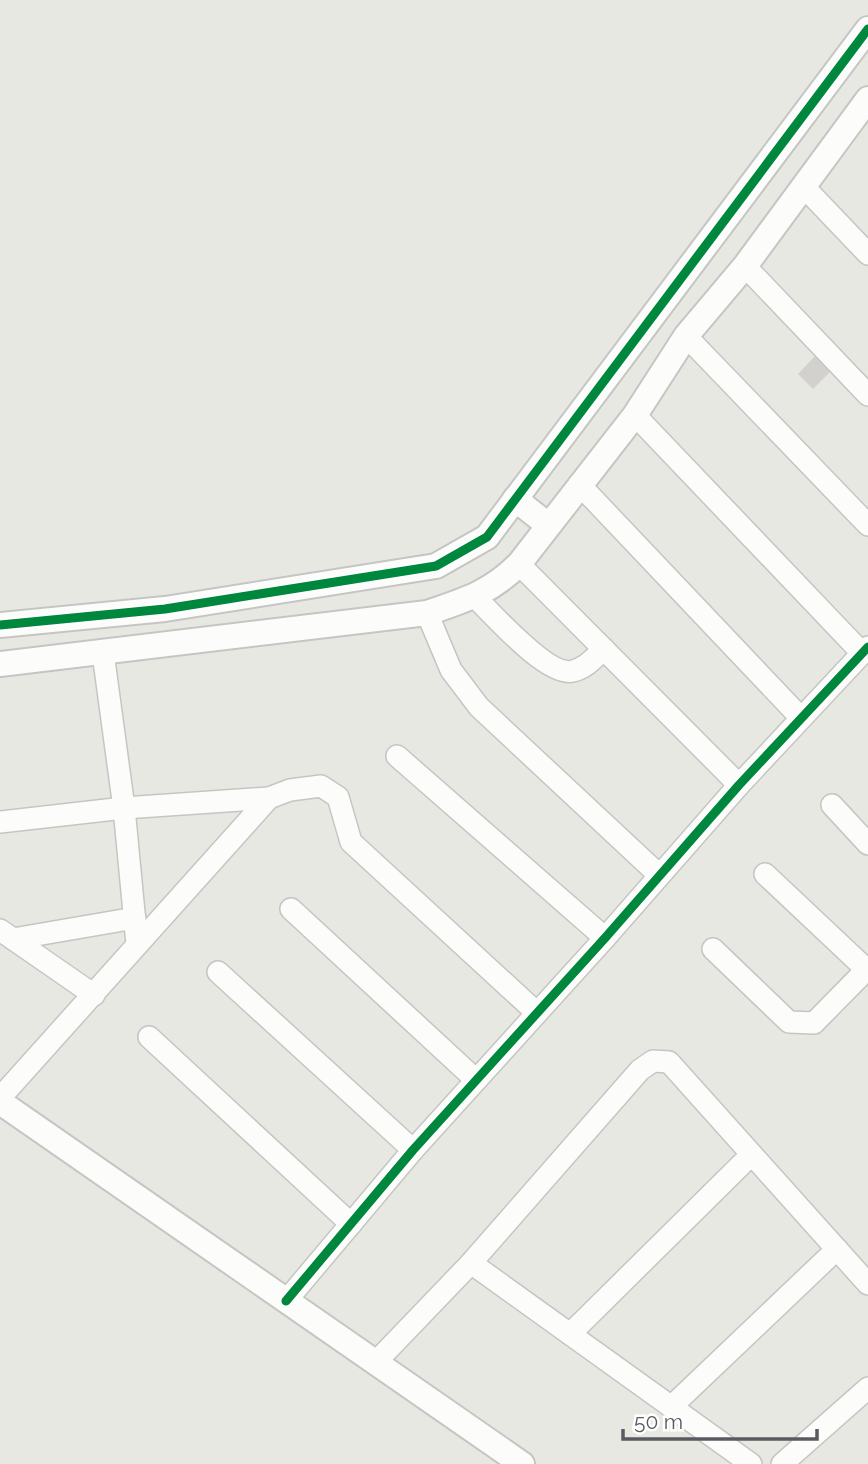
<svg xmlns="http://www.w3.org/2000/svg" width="868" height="1464" font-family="Raleway,sans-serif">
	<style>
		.building { fill: #d2d1cd }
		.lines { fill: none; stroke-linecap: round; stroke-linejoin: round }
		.minor-casing { stroke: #c5c6c4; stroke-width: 24 }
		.tertiary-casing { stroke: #c5c6c4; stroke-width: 28 }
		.minor { stroke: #fcfcfb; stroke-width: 21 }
		.tertiary { stroke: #fcfcfb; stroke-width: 24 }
		.cycleway-casing { stroke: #fff; stroke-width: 13 }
		.cycleway { stroke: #00873e; stroke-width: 9 }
	</style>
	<rect width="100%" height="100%" fill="#e8e8e2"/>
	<path class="building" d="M 819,352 L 835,367 L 813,389 L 798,374 Z"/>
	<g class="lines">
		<defs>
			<g id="minor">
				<path d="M 805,188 L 868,254"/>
				<path d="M 745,266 L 868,395"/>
				<path d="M 686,336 L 868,525"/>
				<path d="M 635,415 L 862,653"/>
				<path d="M 579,484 L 801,718"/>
				<path d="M 519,564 L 739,785"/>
				<path d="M 475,597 C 493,614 548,678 573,671 C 586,668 594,658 604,649"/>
				<path d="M 427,613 L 451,670 L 479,707 L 659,875"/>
				<path d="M 103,653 L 124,808 L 137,944"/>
				<path d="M 397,756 L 605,938"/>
				<path d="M 832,805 L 868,844"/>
				<path d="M 0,822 L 124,808 L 269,798"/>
				<path d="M 765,874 L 866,969"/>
				<path d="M 291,909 L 476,1080"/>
				<path d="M 0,930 L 94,995"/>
				<path d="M 13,939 L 135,918"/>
				<path d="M 713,949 L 789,1022 L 814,1023 L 868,968"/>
				<path d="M 218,972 L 413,1150"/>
				<path d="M 149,1037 L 351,1224"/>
				<path d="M 0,1098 L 269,798 L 290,790 L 321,786 L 338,797 L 351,842 L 537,1013"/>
				<path d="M 471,1263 L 751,1464"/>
				<path d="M 286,1301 L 413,1150 L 605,938 L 739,785 L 868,647"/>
				<path d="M 570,1334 L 751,1155"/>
				<path d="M 376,1362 L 471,1263 L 640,1070 L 653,1061 L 669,1062 L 868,1284"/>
				<path d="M 671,1407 L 837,1249"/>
				<path d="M 782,1464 L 868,1388"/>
			</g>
			<g id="tertiary">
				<path d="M 515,499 L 548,525"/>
				<path d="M 0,625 L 165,609 L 436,566 L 487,537 L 868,29"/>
				<path d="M 0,664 L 427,613 C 465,600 490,593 519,564 L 635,415 L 686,336 L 745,266 L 868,99"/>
				<path d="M 0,1102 L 522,1464"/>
			</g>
		</defs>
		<use href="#minor" class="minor-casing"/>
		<use href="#tertiary" class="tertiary-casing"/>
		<use href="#minor" class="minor"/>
		<use href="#tertiary" class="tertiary"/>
		<defs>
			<g id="cycleway">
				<path d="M 0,625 L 165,609 L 436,566 L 487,537 L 868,29"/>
				<path d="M 286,1301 L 413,1150 L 605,938 L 739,785 L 868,647"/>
			</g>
		</defs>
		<use href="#cycleway" class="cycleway-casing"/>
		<use href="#cycleway" class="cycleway"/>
	</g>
	<path d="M623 1429v10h194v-10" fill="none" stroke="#585b60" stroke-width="3.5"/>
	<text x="634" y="1429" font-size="21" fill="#585b60" stroke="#ffffff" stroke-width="5" paint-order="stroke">50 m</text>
</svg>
